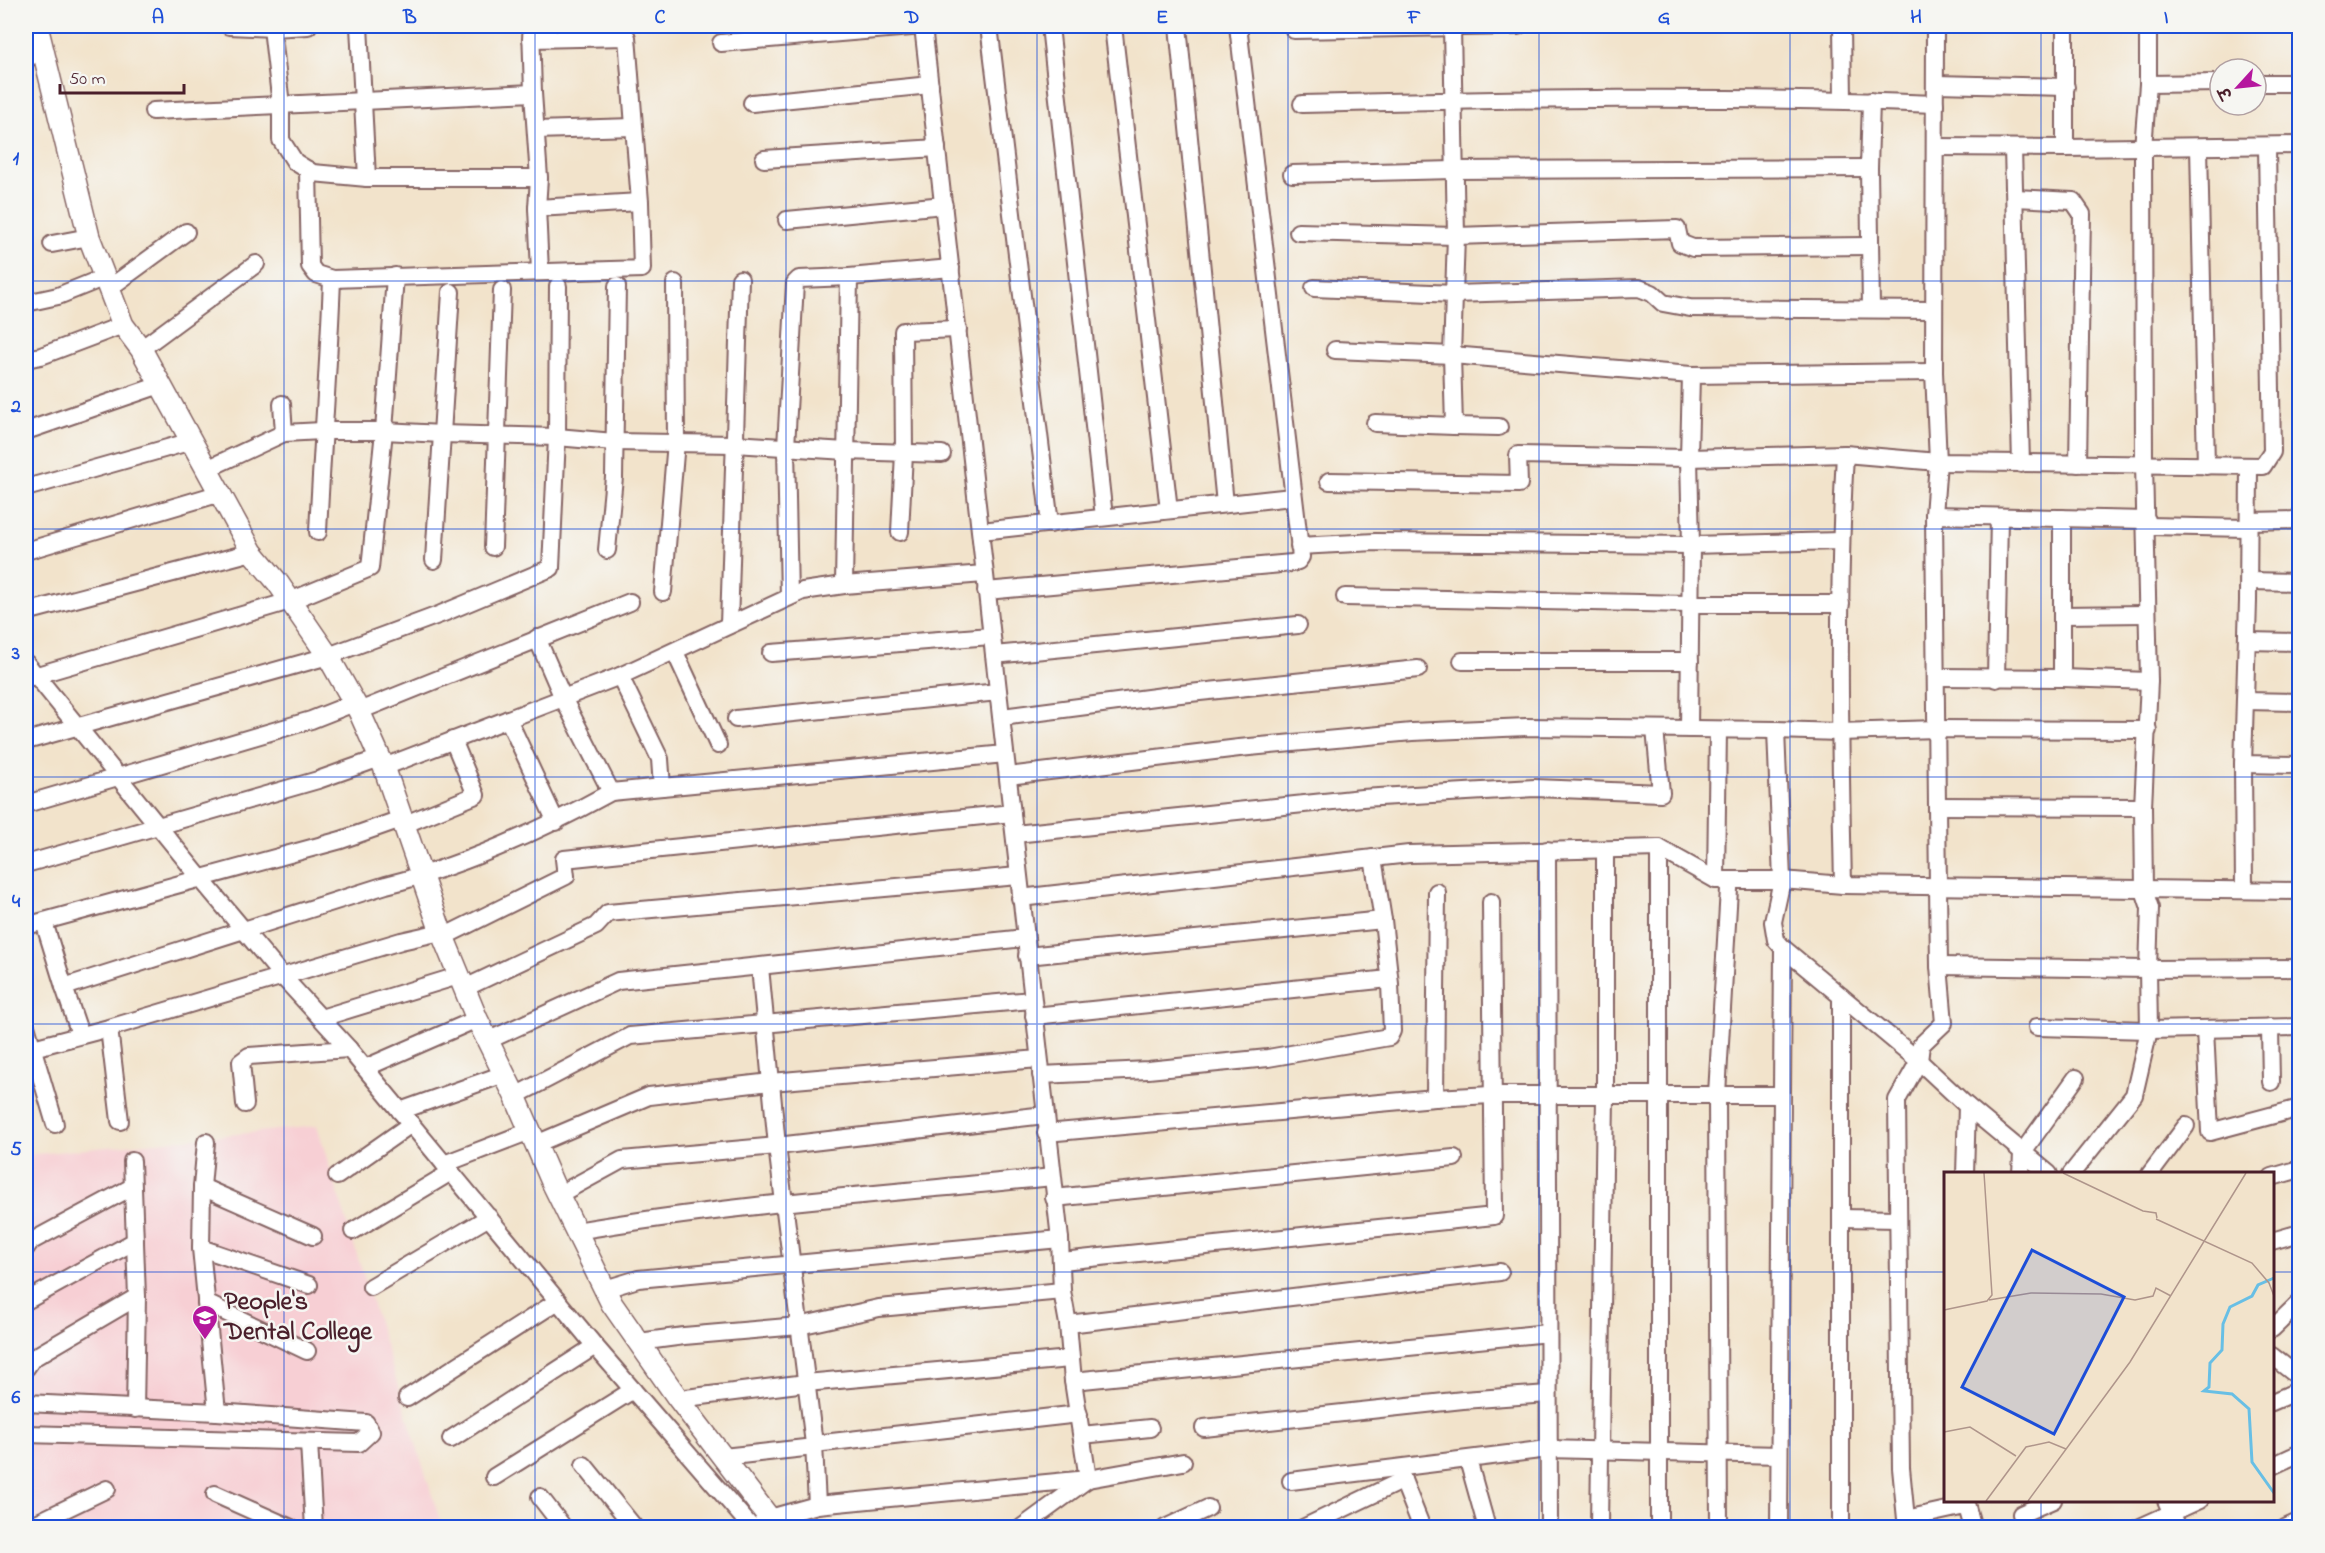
<svg xmlns="http://www.w3.org/2000/svg" width="2325" height="1553" font-family="'Indie Flower','Playpen Sans Deva',sans-serif">
	<style>
		.built { fill: #f7cfd4 }
		.lines { fill: none; stroke-linecap: round; stroke-linejoin: round }
		.minor-casing { stroke: #856463; stroke-width: 20 }
		.tertiary-casing { stroke: #856463; stroke-width: 24 }
		.minor { stroke: #fff; stroke-width: 16 }
		.tertiary { stroke: #fff; stroke-width: 21 }
		.grid { fill: none; stroke: #1d4ed8; stroke-width: 1.5; stroke-opacity: 0.55 }
		.labels { text-anchor: middle; dominant-baseline: central; stroke-width: 5; stroke-linejoin: round; paint-order: stroke }
		.poi-label { font-size: 26px; font-weight: bold; fill: #4a1f2b; stroke: #f6f6f2; text-anchor: start }
		.inset-river { fill: none; stroke: #68bfe5; stroke-width: 3 }
		.inset-road { fill: none; stroke: #af958b; stroke-width: 1.5 }
		.view { fill: #1d4ed8; fill-opacity: 0.15; stroke: #1d4ed8; stroke-width: 3 }
		.inset-edge { fill: none; stroke: #4a1f2b; stroke-width: 3 }
		.neatline { fill: none; stroke: #1d4ed8; stroke-width: 2 }
		.grid-label { font-size: 20px; text-anchor: middle; font-weight: bold; fill: #1d4ed8 }
	</style>
	<rect width="100%" height="100%" fill="#f6f6f2"/>
	<filter id="ink" filterUnits="userSpaceOnUse"><feTurbulence type="fractalNoise" baseFrequency=".0167" numOctaves="2"/><feDisplacementMap in="SourceGraphic" scale="12" xChannelSelector="R" yChannelSelector="G"/><feConvolveMatrix kernelMatrix="1 2 1 2 8 2 1 2 1" color-interpolation-filters="sRGB"/></filter>
	<filter id="wash" filterUnits="userSpaceOnUse"><feTurbulence type="fractalNoise" baseFrequency=".008" numOctaves="4" result="noise"/><feDisplacementMap in="SourceGraphic" scale="24" xChannelSelector="R" yChannelSelector="G"/><feGaussianBlur stdDeviation="1.35" result="paint"/><feColorMatrix in="noise" values="0 0 0 0 0 0 0 0 0 0 0 0 0 0 0 0 0 1.4 0 .05"/><feComposite in="paint" operator="in"/></filter>
	<g filter="url(#wash)">
		<rect width="100%" height="100%" fill="#f2e3cb"/>
		<path class="built" d="M 317,1126 L 442,1527 L 26,1528 L 26,1155 Z"/>
	</g>
	<g filter="url(#ink)">
		<g class="lines">
			<defs>
				<g id="minor">
					<path d="M 229,26 L 272,28 L 308,26"/>
					<path d="M 359,26 L 367,178"/>
					<path d="M 531,26 L 533,93 L 539,178 L 537,208 L 540,271"/>
					<path d="M 923,26 L 1060,1239 L 1062,1291 L 1068,1324 L 1073,1381 L 1088,1479 L 1021,1528"/>
					<path d="M 989,26 L 1050,524"/>
					<path d="M 1050,26 L 1104,517"/>
					<path d="M 1113,26 L 1169,510"/>
					<path d="M 1178,26 L 1225,504"/>
					<path d="M 1842,26 L 1843,100"/>
					<path d="M 1452,27 L 1456,236 L 1452,355 L 1454,426 L 1499,427"/>
					<path d="M 272,28 L 281,105 L 281,140 L 295,162 L 313,173 L 367,178 L 539,178"/>
					<path d="M 1294,30 L 1518,26"/>
					<path d="M 721,43 L 923,26"/>
					<path d="M 26,60 L 42,47"/>
					<path d="M 2256,83 L 2300,83"/>
					<path d="M 1936,84 L 2066,87"/>
					<path d="M 2148,84 L 2220,83"/>
					<path d="M 752,103 L 930,85"/>
					<path d="M 1302,104 C 1513,99 1724,95 1935,104"/>
					<path d="M 153,111 L 533,93"/>
					<path d="M 536,130 L 633,127"/>
					<path d="M 1935,147 L 2065,148 L 2300,145"/>
					<path d="M 2199,147 L 2206,466"/>
					<path d="M 2013,148 L 2021,464"/>
					<path d="M 2065,148 L 2065,26"/>
					<path d="M 764,159 L 937,148"/>
					<path d="M 308,170 L 310,266 L 316,274 L 332,279 L 642,269 L 640,202 L 627,37 L 531,39"/>
					<path d="M 1292,174 L 1454,170 L 1869,168"/>
					<path d="M 2015,198 L 2073,201 L 2082,214 L 2078,464"/>
					<path d="M 537,208 L 640,202"/>
					<path d="M 787,220 L 944,205"/>
					<path d="M 1298,232 L 1456,236 L 1677,229 L 1680,243 L 1693,248 L 1869,246"/>
					<path d="M 52,244 L 89,237"/>
					<path d="M 1314,288 L 1454,294 L 1639,288 L 1652,293 L 1663,303 L 1690,308 L 1934,310"/>
					<path d="M 108,289 L 186,232"/>
					<path d="M 26,303 L 58,296 L 105,277"/>
					<path d="M 1871,309 L 1869,168 L 1871,101"/>
					<path d="M 141,349 L 256,264"/>
					<path d="M 1335,350 L 1452,355 L 1691,375 L 1934,372"/>
					<path d="M 26,359 L 41,356 L 123,325"/>
					<path d="M 282,404 L 284,433"/>
					<path d="M 1375,423 L 1454,426"/>
					<path d="M 26,431 L 160,385"/>
					<path d="M 2249,467 L 2248,601 L 2243,764 L 2300,765"/>
					<path d="M 207,469 L 284,433 L 322,431 L 384,431 L 442,434 L 557,437 L 614,442 L 734,444 L 846,451 L 942,454"/>
					<path d="M 1329,481 L 1519,484 L 1518,455 L 1689,458 L 1845,454 L 1938,462 L 2263,466 L 2272,452 L 2267,147"/>
					<path d="M 26,488 L 192,441"/>
					<path d="M 1934,515 L 2147,520"/>
					<path d="M 2249,521 L 2300,520"/>
					<path d="M 2147,526 L 2248,528"/>
					<path d="M 981,531 L 1292,497"/>
					<path d="M 318,532 C 322,447 329,363 332,279"/>
					<path d="M 900,532 L 904,453 L 903,331 L 958,329"/>
					<path d="M 1299,546 L 1375,542 L 1691,545 L 1840,541"/>
					<path d="M 493,547 L 502,290"/>
					<path d="M 607,550 L 614,477 L 617,286"/>
					<path d="M 26,551 L 221,493"/>
					<path d="M 434,560 L 451,292"/>
					<path d="M 2249,581 L 2300,582"/>
					<path d="M 844,585 L 849,277"/>
					<path d="M 986,591 L 1292,563 L 1298,561 L 1301,557 L 1238,26"/>
					<path d="M 663,592 L 676,442 L 675,283"/>
					<path d="M 789,597 L 786,447 L 795,283 L 799,279 L 849,277 L 951,268"/>
					<path d="M 1345,597 L 1689,604 L 1841,604"/>
					<path d="M 26,612 L 252,552"/>
					<path d="M 2062,615 L 2146,614"/>
					<path d="M 729,625 L 740,279"/>
					<path d="M 537,638 L 563,698 L 611,792"/>
					<path d="M 2247,641 L 2300,642"/>
					<path d="M 675,652 L 718,745"/>
					<path d="M 771,653 L 991,636"/>
					<path d="M 994,655 L 1298,625"/>
					<path d="M 1462,661 L 1690,661"/>
					<path d="M 26,663 L 201,879 L 283,977 L 349,1049 L 595,1346 L 752,1528"/>
					<path d="M 620,676 L 660,759 L 662,787"/>
					<path d="M 1937,677 L 2062,678 L 2149,681"/>
					<path d="M 27,678 L 290,601 L 370,568 L 384,431 L 395,276"/>
					<path d="M 2062,678 L 2062,518"/>
					<path d="M 1996,679 L 1999,517"/>
					<path d="M 2245,701 L 2300,702"/>
					<path d="M 359,711 L 630,602"/>
					<path d="M 1002,717 L 1171,695 L 1418,669"/>
					<path d="M 508,719 L 556,822"/>
					<path d="M 736,719 L 998,692"/>
					<path d="M 1689,729 L 1691,545 L 1689,458 L 1691,375"/>
					<path d="M 1776,730 L 1782,880 L 1773,922 L 1776,940 L 1783,948 L 1919,1061 L 1967,1106 L 2049,1174"/>
					<path d="M 26,741 L 328,656 L 441,614 L 551,568 L 557,437 L 558,286"/>
					<path d="M 2243,764 L 2244,890"/>
					<path d="M 384,767 L 620,676 L 803,591 L 844,585 L 984,574"/>
					<path d="M 1008,776 L 1239,748 L 1412,732 L 1526,727 L 1776,730 L 1839,732 L 1937,729 L 2148,730"/>
					<path d="M 26,804 L 311,720 L 354,703"/>
					<path d="M 1937,806 L 2143,807"/>
					<path d="M 403,825 L 476,795 L 453,740"/>
					<path d="M 1015,834 L 1362,798 L 1535,788 L 1661,793 L 1655,729"/>
					<path d="M 1547,850 L 1549,1528"/>
					<path d="M 26,864 L 318,780 L 380,758"/>
					<path d="M 1716,880 L 1718,730"/>
					<path d="M 1843,885 C 1840,741 1837,597 1845,454"/>
					<path d="M 1020,898 L 1409,854 L 1659,848 L 1716,880 L 1782,880 L 1843,885 L 2300,891"/>
					<path d="M 44,922 L 64,987"/>
					<path d="M 26,926 L 341,840 L 401,819"/>
					<path d="M 443,937 L 566,876 L 564,859 L 1012,813"/>
					<path d="M 1027,956 L 1383,920"/>
					<path d="M 1939,966 L 2148,969 L 2300,968"/>
					<path d="M 760,967 L 777,1146 L 814,1444 L 817,1505"/>
					<path d="M 465,988 L 596,926 L 608,913 L 1018,876"/>
					<path d="M 1841,996 L 1841,1528"/>
					<path d="M 1034,1016 L 1389,979"/>
					<path d="M 321,1018 L 458,976"/>
					<path d="M 26,1026 L 55,1124"/>
					<path d="M 2037,1027 L 2149,1030 L 2300,1027"/>
					<path d="M 2270,1027 L 2271,1082"/>
					<path d="M 109,1028 L 120,1121"/>
					<path d="M 2205,1029 L 2210,1132 L 2300,1108"/>
					<path d="M 80,1034 L 64,987 L 386,885 C 463,866 542,830 611,792 L 1005,754"/>
					<path d="M 487,1041 L 618,981 L 1025,938"/>
					<path d="M 33,1048 L 109,1028 L 401,941 L 441,932"/>
					<path d="M 365,1068 L 477,1019"/>
					<path d="M 1041,1075 L 1148,1070 L 1268,1058 L 1389,1037 L 1392,1031 L 1390,984 L 1383,920 L 1373,858"/>
					<path d="M 515,1096 L 630,1036 L 1032,1000"/>
					<path d="M 1435,1098 L 1437,892"/>
					<path d="M 245,1104 L 241,1062 L 249,1056 L 349,1049"/>
					<path d="M 400,1111 L 504,1074"/>
					<path d="M 1046,1133 L 1435,1098 L 1491,1095 L 1781,1095"/>
					<path d="M 206,1142 L 202,1187 L 201,1248 L 217,1412"/>
					<path d="M 536,1144 L 649,1096 L 771,1082 L 1039,1059"/>
					<path d="M 132,1161 L 137,1297 L 135,1409"/>
					<path d="M 444,1164 L 530,1131"/>
					<path d="M 1965,1174 L 1967,1106"/>
					<path d="M 2021,1174 L 2022,1153 L 2076,1078"/>
					<path d="M 2071,1174 L 2134,1095 L 2149,1030 L 2148,969 L 2150,908 L 2144,890 L 2143,807 L 2149,681 L 2144,464 L 2143,148 L 2148,84 L 2148,26"/>
					<path d="M 2150,1174 L 2186,1126"/>
					<path d="M 337,1176 L 411,1124"/>
					<path d="M 2272,1177 L 2300,1169"/>
					<path d="M 202,1187 L 313,1236"/>
					<path d="M 558,1195 L 622,1160 L 777,1146 L 1045,1115"/>
					<path d="M 1054,1198 L 1454,1158"/>
					<path d="M 1841,1218 L 1898,1219"/>
					<path d="M 353,1231 L 451,1172"/>
					<path d="M 576,1231 C 733,1204 893,1193 1052,1177"/>
					<path d="M 2272,1241 L 2300,1233"/>
					<path d="M 26,1248 L 30,1242 L 132,1187"/>
					<path d="M 201,1248 L 309,1285"/>
					<path d="M 1062,1261 L 1494,1216 L 1491,902"/>
					<path d="M 371,1287 L 489,1217"/>
					<path d="M 605,1289 L 638,1279 L 1060,1239"/>
					<path d="M 26,1301 L 135,1241"/>
					<path d="M 206,1303 L 307,1351"/>
					<path d="M 1068,1324 L 1500,1272"/>
					<path d="M 2272,1329 L 2300,1302"/>
					<path d="M 639,1342 L 684,1336 L 799,1326 L 879,1308 L 1062,1291"/>
					<path d="M 2272,1356 L 2300,1378"/>
					<path d="M 26,1368 L 33,1358 L 137,1297"/>
					<path d="M 1073,1381 L 1548,1333"/>
					<path d="M 407,1398 L 558,1301"/>
					<path d="M 678,1399 L 806,1383 L 1070,1359"/>
					<path d="M 2272,1402 L 2300,1390"/>
					<path d="M 26,1403 L 217,1412 L 366,1423 L 371,1432 L 359,1443 L 26,1434"/>
					<path d="M 1204,1428 L 1463,1400 L 1548,1394"/>
					<path d="M 1082,1435 L 1150,1428"/>
					<path d="M 451,1439 L 595,1346"/>
					<path d="M 309,1443 L 314,1528"/>
					<path d="M 814,1444 L 1079,1414"/>
					<path d="M 723,1457 L 814,1447"/>
					<path d="M 1468,1460 L 1487,1528"/>
					<path d="M 584,1465 L 635,1528"/>
					<path d="M 2272,1466 L 2300,1453"/>
					<path d="M 1399,1470 L 1422,1528"/>
					<path d="M 494,1477 L 633,1390"/>
					<path d="M 1291,1481 L 1548,1449 L 1779,1455"/>
					<path d="M 215,1494 L 291,1528"/>
					<path d="M 540,1497 L 564,1528"/>
					<path d="M 1965,1500 L 1973,1528"/>
					<path d="M 2166,1500 L 2178,1528"/>
					<path d="M 2021,1514 L 2053,1500"/>
					<path d="M 1906,1519 L 1965,1506"/>
					<path d="M 761,1524 L 770,1518 L 817,1505 L 1088,1479 L 1183,1462"/>
					<path d="M 1599,1526 L 1605,1096 L 1605,850"/>
					<path d="M 26,1528 L 107,1489"/>
					<path d="M 1165,1528 L 1208,1508"/>
					<path d="M 1303,1528 L 1403,1480"/>
					<path d="M 1659,1528 L 1659,848"/>
					<path d="M 1719,1528 L 1717,1094 L 1729,889 L 1727,880"/>
					<path d="M 1779,1528 L 1783,948"/>
					<path d="M 1909,1528 L 1906,1519 L 1901,1468 L 1897,1100 L 1919,1061 L 1921,1045 L 1944,1023 L 1939,966 L 1937,806 L 1934,515 L 1938,462 L 1934,372 L 1935,26"/>
					<path d="M 2138,1528 L 2200,1500"/>
					<path d="M 2285,1528 L 2300,1521"/>
				</g>
				<path id="tertiary" d="M 37,26 L 89,237 L 123,325 L 141,349 L 252,552 L 278,583 L 328,656 L 359,711 L 384,767 L 440,929 L 477,1019 L 515,1096 L 553,1184 L 612,1304 L 677,1397 L 777,1528"/>
			</defs>
			<use href="#minor" class="minor-casing"/>
			<use href="#tertiary" class="tertiary-casing"/>
			<use href="#minor" class="minor"/>
			<use href="#tertiary" class="tertiary"/>
		</g>
	</g>
	<path class="grid" d="M 284,26 L 284,1528M 535,26 L 535,1528M 786,26 L 786,1528M 1037,26 L 1037,1528M 1288,26 L 1288,1528M 1539,26 L 1539,1528M 1790,26 L 1790,1528M 2041,26 L 2041,1174M 26,281 L 2300,281M 26,529 L 2300,529M 26,777 L 2300,777M 26,1024 L 2300,1024M 26,1272 L 1946,1272M 2272,1272 L 2300,1272M 2041,1500 L 2041,1528"/>
	<defs>
		<symbol id="university-pin" viewBox="-11 -11 22 30"><path d="M0 17L-7.5 6A9.5 9.5 0 1 1 7.5 6Z" fill="#b5179e" stroke="#f6f6f2"/><path d="M0-5L7-2L0 1L-7-2ZM-4 1L0 2.5L4 1V4Q0 6-4 4Z" fill="#fff"/></symbol>
	</defs>
	<g fill-rule="evenodd">
		<use href="#university-pin" x="190" y="1303" width="30" height="40"/>
	</g>
	<g class="labels">
		<g class="poi-label">
			<text x="224" y="1303">People's<tspan x="224" dy="30">Dental College</tspan></text>
		</g>
	</g>
	<g transform="translate(1944 1172)">
		<rect width="330" height="330" fill="#f2e3cb"/>
		<path class="inset-river" d="M 330,106 L 314,113 L 308,124 L 286,135 L 279,152 L 278,178 L 266,191 L 265,215 L 260,219 L 288,222 L 305,237 L 308,290 L 330,321"/>
		<path class="inset-road" d="M 119,1 L 199,39 L 212,41 L 213,46M 212,47 L 308,91 L 325,111 L 330,124M 45,128 L 87,121 L 157,122 L 191,128 L 209,124 L 212,116 L 227,124M 0,138 L 43,129 L 48,123 L 40,1M 0,260 L 26,255 L 72,284M 42,329 L 82,275 L 105,270 L 122,277M 84,329 L 186,190 L 302,1"/>
		<path class="view" d="M 88,78 L 180,125 L 110,262 L 18,215 Z"/>
		<rect width="330" height="330" class="inset-edge"/>
	</g>
	<rect width="2325" height="1553" fill="none" stroke="#f6f6f2" stroke-width="66"/>
	<g transform="translate(2238 87) rotate(243)"><circle r="28" fill="#f6f6f2" stroke="#b1a0a2" stroke-width="1.5"/>
	<path d="M0-4.5L10 22L0 15L-10 22Z" fill="#b5179e"/>
	<text y="-9" font-size="16" font-weight="bold" text-anchor="middle" fill="#4a1f2b">उ</text>
	</g>
	<path d="M60 84v9h124v-9" fill="none" stroke="#4a1f2b" stroke-width="3"/>
	<text x="69" y="84" font-size="18" fill="#4a1f2b" stroke="#f6f6f2" stroke-width="4.5" paint-order="stroke">50 m</text>
	<rect x="33" y="33" width="2259" height="1487" class="neatline"/>
	<g class="grid-label">
		<text x="158" y="23">A</text>
		<text x="410" y="23">B</text>
		<text x="660" y="23">C</text>
		<text x="912" y="23">D</text>
		<text x="1162" y="23">E</text>
		<text x="1414" y="23">F</text>
		<text x="1664" y="23">G</text>
		<text x="1916" y="23">H</text>
		<text x="2166" y="23">I</text>
		<text x="16" y="164">1</text>
		<text x="16" y="412">2</text>
		<text x="16" y="659">3</text>
		<text x="16" y="907">4</text>
		<text x="16" y="1155">5</text>
		<text x="16" y="1403">6</text>
	</g>
</svg>
